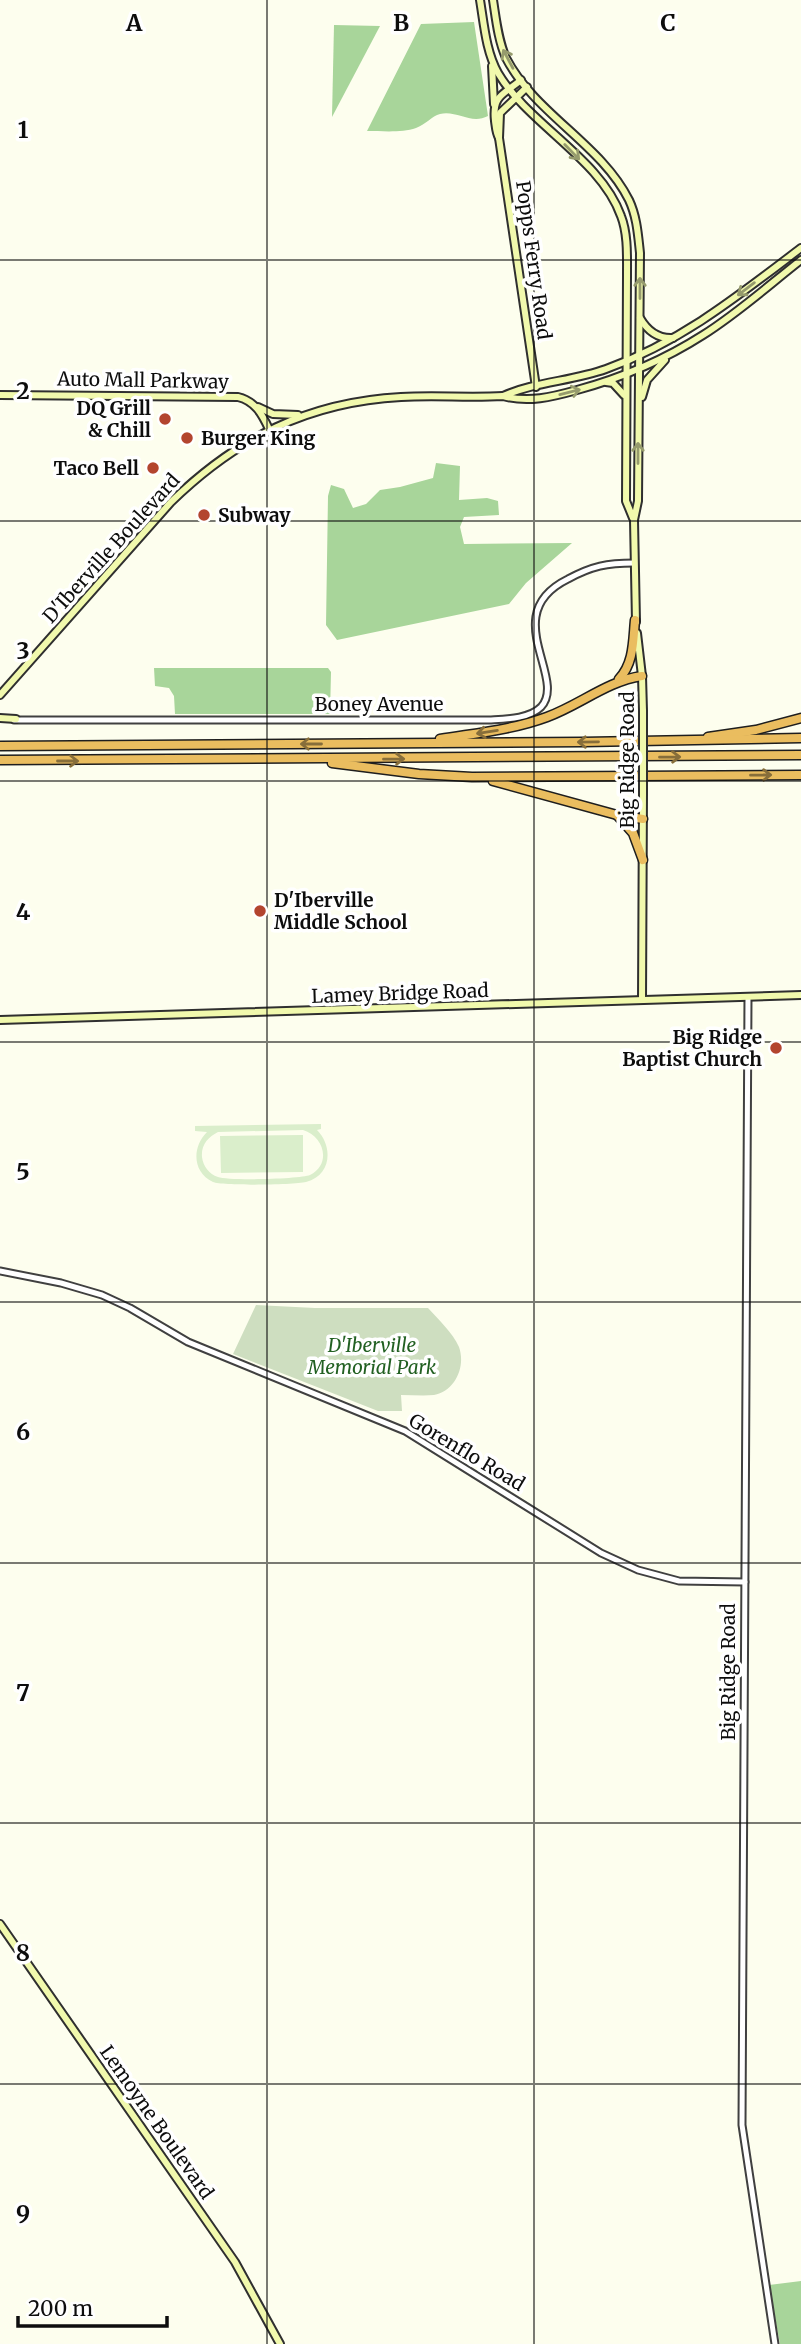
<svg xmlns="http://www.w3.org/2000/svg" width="801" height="2344" font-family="Merriweather,serif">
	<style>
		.forest { fill: #a8d59a }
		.cemetery { fill: #cedec0 }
		.pitch { fill: #daeecb; fill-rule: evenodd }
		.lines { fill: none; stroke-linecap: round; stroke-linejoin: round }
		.tertiary-casing { stroke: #404040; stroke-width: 9 }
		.secondary-casing { stroke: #2f2f2f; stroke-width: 10 }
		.motorway-casing { stroke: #1e1e1e; stroke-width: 11 }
		.tertiary { stroke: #fff; stroke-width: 5 }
		.secondary { stroke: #f1f9ad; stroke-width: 6 }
		.motorway { stroke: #eabd5f; stroke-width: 8 }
		.secondary-bridge-casing { stroke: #2f2f2f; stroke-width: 10; stroke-linecap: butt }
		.secondary-bridge { stroke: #f1f9ad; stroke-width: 6 }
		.oneway { stroke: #969b6d }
		.oneway2 { stroke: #876e3a }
		.grid { fill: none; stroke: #0d0d0d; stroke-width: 2; stroke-opacity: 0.55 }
		.poi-dot { fill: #b3452f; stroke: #fff; stroke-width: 2.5 }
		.labels { text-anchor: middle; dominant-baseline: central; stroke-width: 7; stroke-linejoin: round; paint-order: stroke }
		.street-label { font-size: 19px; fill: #0d0d0d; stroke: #fff }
		.poi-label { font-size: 19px; font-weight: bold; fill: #0d0d0d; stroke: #fff; text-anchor: end }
		.park-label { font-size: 19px; font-style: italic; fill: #226022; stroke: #fff }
		.grid-label { font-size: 23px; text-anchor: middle; font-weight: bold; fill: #0d0d0d; stroke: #fff; stroke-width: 7; stroke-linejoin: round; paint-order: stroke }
	</style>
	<rect width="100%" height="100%" fill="#fdfeee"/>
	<g class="forest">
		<path d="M 474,22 L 488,116 C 471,125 457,110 440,114 C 432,116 425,125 416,128 C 402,133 382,131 367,131 L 421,24 Z"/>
		<path d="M 334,25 L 380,26 L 332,117 Z"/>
		<path d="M 436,463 L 460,466 L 459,500 L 487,498 L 498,501 L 499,515 L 464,517 L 460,527 L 464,544 L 572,543 L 526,583 L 509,604 L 337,640 L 326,625 L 328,496 L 331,485 L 344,489 L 353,508 L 366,504 L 380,490 L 400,487 L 433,478 Z"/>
		<path d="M 154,668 L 328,668 L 331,672 L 330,714 L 175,714 L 174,696 L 169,688 L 155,686 Z"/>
		<path d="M 801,2281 L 801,2344 L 780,2344 L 769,2285 Z"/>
	</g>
	<path class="cemetery" d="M 256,1305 L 315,1308 L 428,1308 C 438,1319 453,1333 459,1347 C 466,1367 455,1391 434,1395 C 424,1396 412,1395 401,1395 L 402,1411 L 378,1411 L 233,1354 Z"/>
	<g class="pitch">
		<path d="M 321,1124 L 321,1129 L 317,1130 C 333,1146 332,1175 306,1182 C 294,1185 223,1186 213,1182 C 192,1172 192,1147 207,1132 L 195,1131 L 195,1126 ZM 303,1130 C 324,1136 332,1164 310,1175 C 301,1179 228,1181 218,1177 C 209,1174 203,1166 202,1157 C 201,1145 208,1137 218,1132 Z"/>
		<path d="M 303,1135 L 303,1172 L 221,1173 L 220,1136 Z"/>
	</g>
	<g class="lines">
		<defs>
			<g id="tertiary">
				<path d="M 14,720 L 489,720 C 505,719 529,719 541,707 C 568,678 497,614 568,579 C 592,566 607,563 634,563"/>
				<path d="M 748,997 L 742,2125 L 775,2344"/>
				<path d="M 0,1271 L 61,1283 L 102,1295 L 130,1308 L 188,1342 L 405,1431 L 601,1553 L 638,1570 L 679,1581 L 745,1582"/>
			</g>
			<g id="secondary">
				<path d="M 480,0 C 484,24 486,52 498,73 C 528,124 601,159 621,216 C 628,234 627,256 627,275 L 626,501 L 633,518"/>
				<path d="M 493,0 C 496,19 498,40 506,58 C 535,114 601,144 629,200 C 637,217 638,235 640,253 L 638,501 L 634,520 L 636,622"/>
				<path d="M 492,66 L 494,104"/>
				<path d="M 521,80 C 503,95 492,95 495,121 C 496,128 496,133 499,138 L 536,387"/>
				<path d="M 499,138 L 500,113 L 527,87"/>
				<path d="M 640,318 C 647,330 658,339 673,338"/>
				<path d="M 606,382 L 613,383 L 624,395"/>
				<path d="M 0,395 L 238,397 C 255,401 262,414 269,429"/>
				<path d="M 503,396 C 534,382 573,381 606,369 C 681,342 738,296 801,248"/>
				<path d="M 642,397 L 647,380 L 665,360"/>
				<path d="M 258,407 L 273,414 L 298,415"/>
				<path d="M 637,633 L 642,676 L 643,711"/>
				<path d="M 0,695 L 171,502 C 237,438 308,402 401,397 C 435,395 469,398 503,396 C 528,403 552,397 577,390 C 621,378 664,360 703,335 C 738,313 769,285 801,260"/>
				<path d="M 0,718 L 16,719"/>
				<path d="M 642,1000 L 643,794"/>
				<path d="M 0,1020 L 801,995"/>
				<path d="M 0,1924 L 235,2262 L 280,2344"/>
			</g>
			<g id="motorway">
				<path d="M 619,679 C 634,663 633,641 635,620"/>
				<path d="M 708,737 L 756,730 L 801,718"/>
				<path d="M 440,739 C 476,733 512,730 547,717 C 580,705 607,681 642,676"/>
				<path d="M 0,746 L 583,742 L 801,738"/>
				<path d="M 0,760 L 801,755"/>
				<path d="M 332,763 L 419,774 L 472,777 L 801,775"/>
				<path d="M 493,781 L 617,815 L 643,819"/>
				<path d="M 617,815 L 633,833 L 643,860"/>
			</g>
		</defs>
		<use href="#tertiary" class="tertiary-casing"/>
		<use href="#secondary" class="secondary-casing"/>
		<use href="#motorway" class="motorway-casing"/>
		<use href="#tertiary" class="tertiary"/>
		<use href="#secondary" class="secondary"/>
		<use href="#motorway" class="motorway"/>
		<defs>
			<path id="secondary-bridge" d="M 643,711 L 643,794"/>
		</defs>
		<use href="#secondary-bridge" class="secondary-bridge-casing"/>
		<use href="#secondary-bridge" class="secondary-bridge"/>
	</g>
	<defs><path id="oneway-shaft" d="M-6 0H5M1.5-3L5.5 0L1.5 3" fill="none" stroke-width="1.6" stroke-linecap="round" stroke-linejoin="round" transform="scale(1.75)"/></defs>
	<g class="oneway">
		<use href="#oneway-shaft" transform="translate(508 59) rotate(-118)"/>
		<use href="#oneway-shaft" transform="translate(572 152) rotate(46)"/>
		<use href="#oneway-shaft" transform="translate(640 288) rotate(-90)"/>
		<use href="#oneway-shaft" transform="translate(746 289) rotate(143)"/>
		<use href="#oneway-shaft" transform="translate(570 392) rotate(-14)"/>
		<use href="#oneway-shaft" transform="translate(638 453) rotate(-90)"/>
	</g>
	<g class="oneway2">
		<use href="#oneway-shaft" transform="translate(487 732) rotate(171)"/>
		<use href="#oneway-shaft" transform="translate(588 742) rotate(179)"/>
		<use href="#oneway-shaft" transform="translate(311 744) rotate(180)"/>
		<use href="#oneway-shaft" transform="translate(670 757) rotate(-1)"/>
		<use href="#oneway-shaft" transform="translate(394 759) rotate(-1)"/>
		<use href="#oneway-shaft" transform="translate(68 761)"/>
		<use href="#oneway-shaft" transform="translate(761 775) rotate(-1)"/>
	</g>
	<path class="grid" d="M 267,0 L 267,2344M 534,0 L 534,2344M 0,260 L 801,260M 0,521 L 801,521M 0,781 L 801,781M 0,1042 L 801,1042M 0,1302 L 801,1302M 0,1563 L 801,1563M 0,1823 L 801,1823M 0,2084 L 801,2084"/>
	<g class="poi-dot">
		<circle cx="165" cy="419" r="7"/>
		<circle cx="187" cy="438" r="7"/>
		<circle cx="153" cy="468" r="7"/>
		<circle cx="204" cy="515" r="7"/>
		<circle cx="260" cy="911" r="7"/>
		<circle cx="776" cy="1048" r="7"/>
	</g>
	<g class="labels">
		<g class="street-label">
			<text transform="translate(534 260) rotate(82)">Popps Ferry Road</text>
			<text transform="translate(143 380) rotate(1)">Auto Mall Parkway</text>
			<text transform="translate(111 548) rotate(-48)">D'Iberville Boulevard</text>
			<text x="379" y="704">Boney Avenue</text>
			<text transform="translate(627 760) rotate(-90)">Big Ridge Road</text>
			<text transform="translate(400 993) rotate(-2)">Lamey Bridge Road</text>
			<text transform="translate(467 1452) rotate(31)">Gorenflo Road</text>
			<text transform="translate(728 1672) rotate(-90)">Big Ridge Road</text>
			<text transform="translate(157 2122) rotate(55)">Lemoyne Boulevard</text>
		</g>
		<g class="poi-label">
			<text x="151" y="408">DQ Grill<tspan x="151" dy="22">&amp; Chill</tspan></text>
			<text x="201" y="438" text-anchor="start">Burger King</text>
			<text x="139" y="468">Taco Bell</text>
			<text x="218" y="515" text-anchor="start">Subway</text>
			<text x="274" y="900" text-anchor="start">D'Iberville<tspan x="274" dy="22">Middle School</tspan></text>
			<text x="762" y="1037">Big Ridge<tspan x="762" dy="22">Baptist Church</tspan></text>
		</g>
		<g class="park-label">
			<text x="372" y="1345">D'Iberville<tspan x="372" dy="22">Memorial Park</tspan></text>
		</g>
	</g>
	<g class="grid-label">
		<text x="134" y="31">A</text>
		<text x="401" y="31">B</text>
		<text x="668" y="31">C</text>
		<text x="23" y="138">1</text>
		<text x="23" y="399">2</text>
		<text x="23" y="659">3</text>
		<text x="23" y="920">4</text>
		<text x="23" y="1180">5</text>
		<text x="23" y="1440">6</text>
		<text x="23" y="1701">7</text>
		<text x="23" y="1961">8</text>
		<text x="23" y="2222">9</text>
	</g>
	<path d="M18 2316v10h149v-10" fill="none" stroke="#0d0d0d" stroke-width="3.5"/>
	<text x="28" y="2316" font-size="21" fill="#0d0d0d" stroke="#ffffff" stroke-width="5" paint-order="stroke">200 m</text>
</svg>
